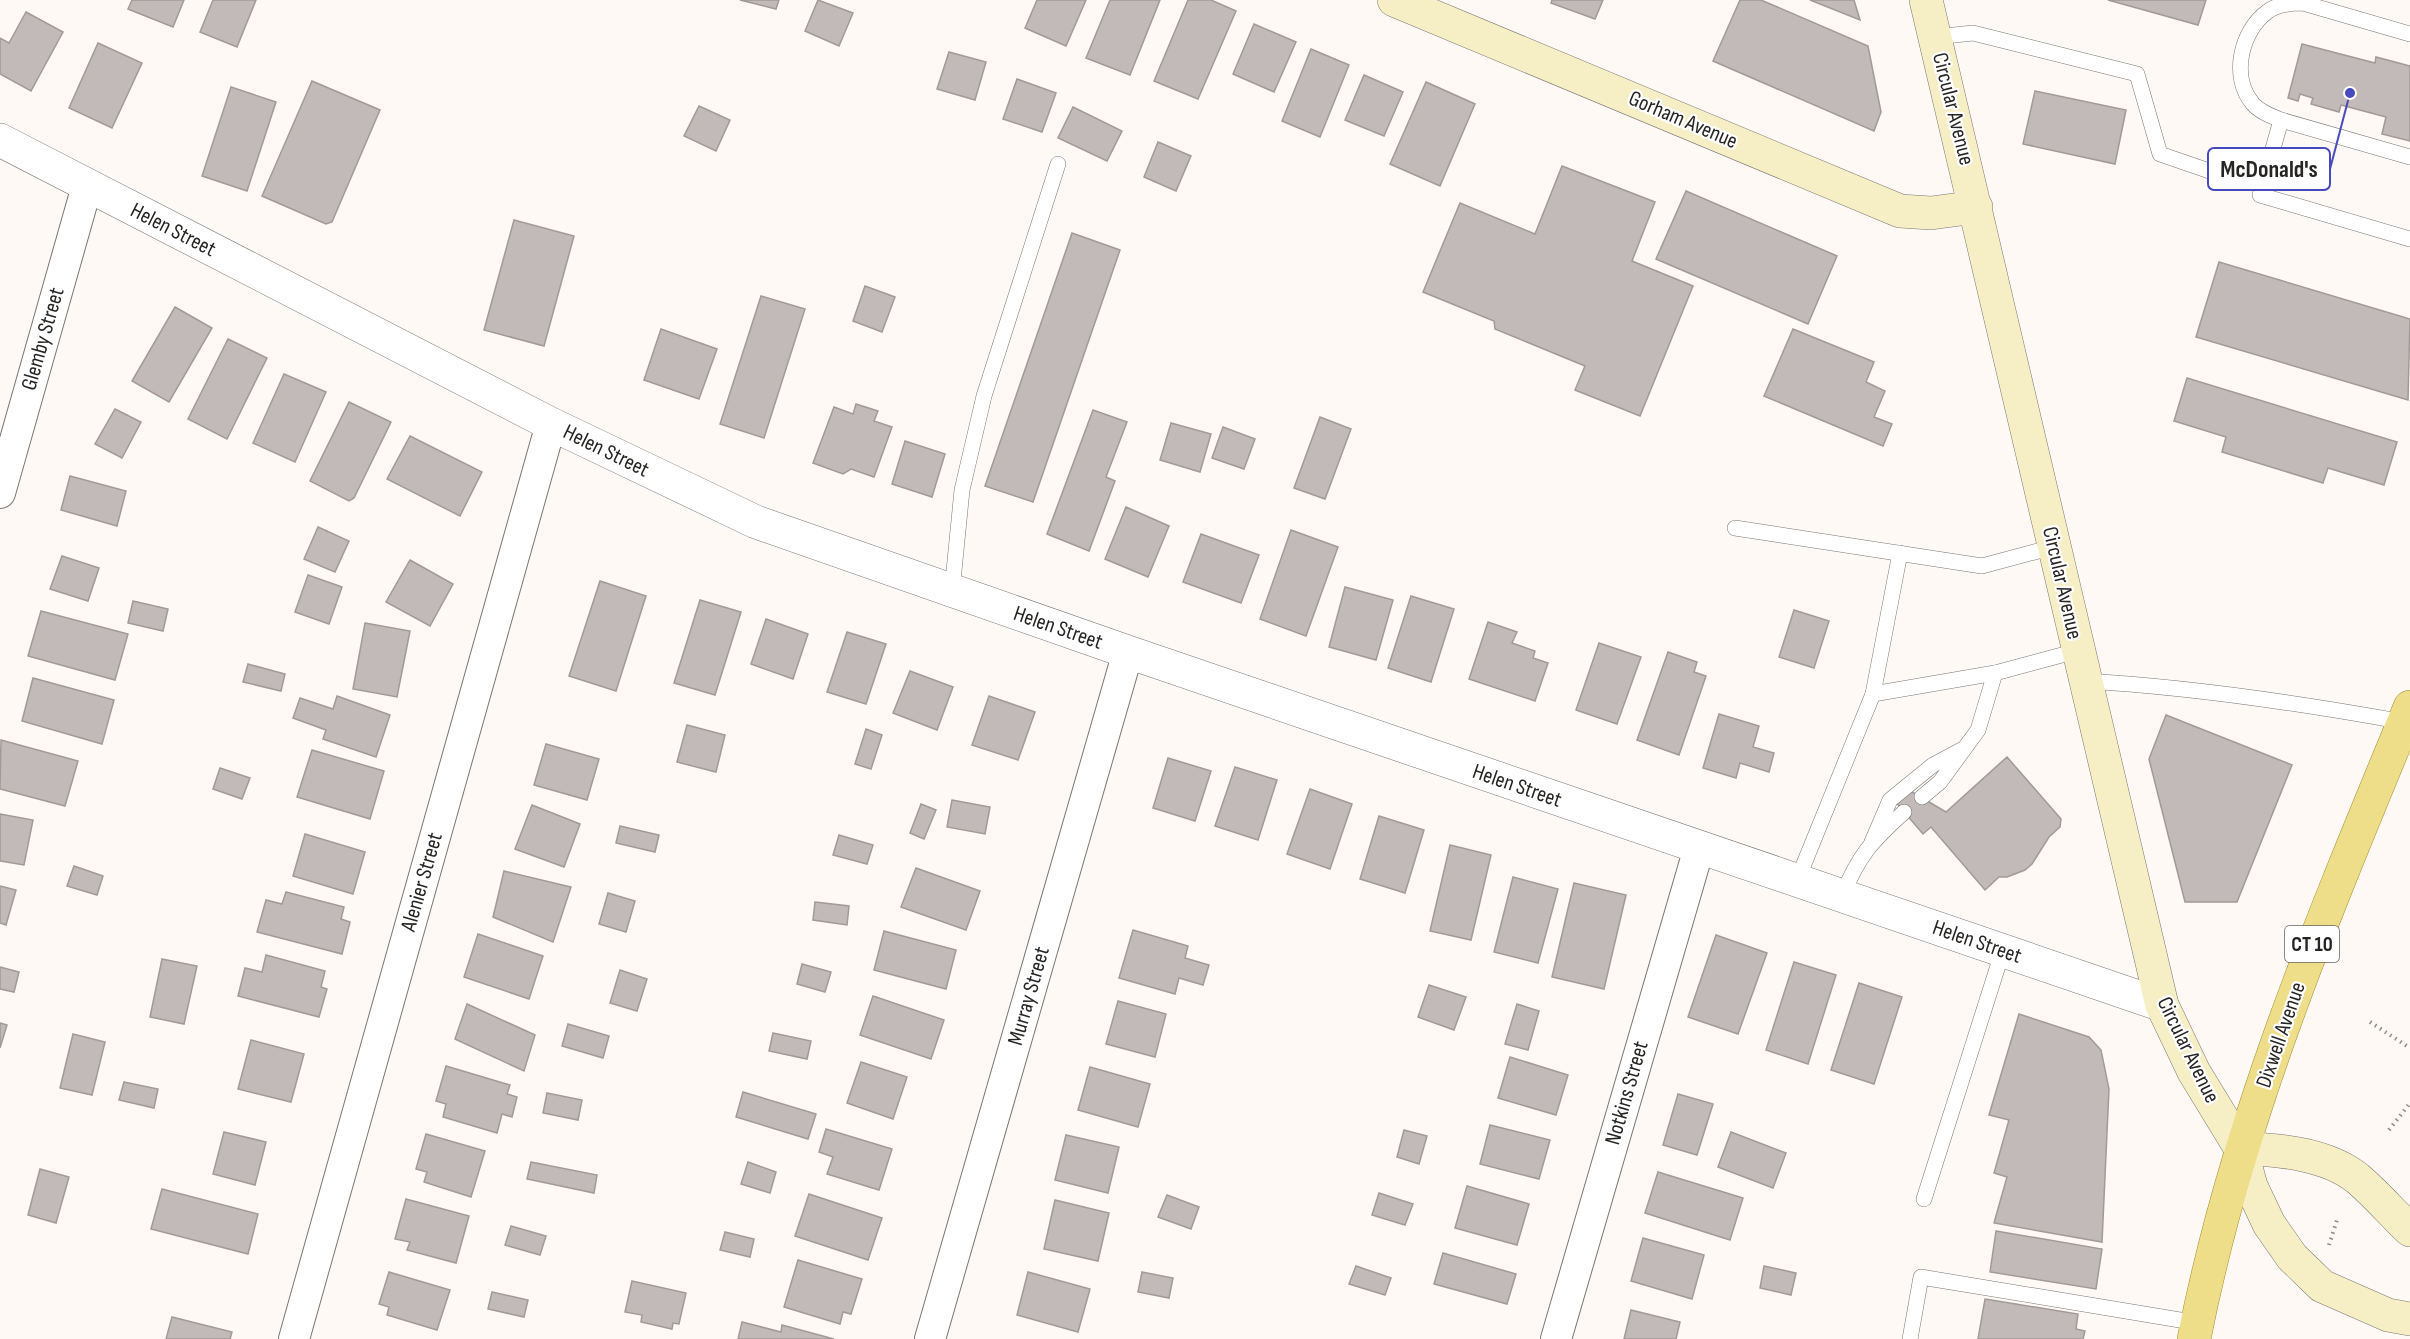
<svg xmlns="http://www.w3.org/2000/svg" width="2410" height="1339" font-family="'Sofia Sans Condensed',sans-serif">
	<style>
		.building { fill: #c1bab8; stroke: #a19a98; stroke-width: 1.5 }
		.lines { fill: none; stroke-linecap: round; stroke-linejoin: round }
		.service-casing { stroke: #7b7672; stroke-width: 16 }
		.minor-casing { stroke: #7b7672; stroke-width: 32 }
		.tertiary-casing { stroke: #7b7672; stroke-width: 34 }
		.secondary-casing { stroke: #7b7672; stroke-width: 34 }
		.primary-casing { stroke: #a18e32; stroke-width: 34 }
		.path { stroke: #908d89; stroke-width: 4; stroke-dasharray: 1.5 4.5; stroke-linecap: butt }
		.service { stroke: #fff; stroke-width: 15 }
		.minor { stroke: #fff; stroke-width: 30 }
		.tertiary { stroke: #fff; stroke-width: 33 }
		.secondary { stroke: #f6eec4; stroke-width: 33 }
		.primary { stroke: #eedd89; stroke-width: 33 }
		.labels { text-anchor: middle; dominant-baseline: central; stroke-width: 4.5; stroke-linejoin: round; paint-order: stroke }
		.shield { fill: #fff; stroke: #686665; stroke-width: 1.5 }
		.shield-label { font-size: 21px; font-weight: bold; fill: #272523 }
		.street-label { font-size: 22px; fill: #272523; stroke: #fff }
		.leader { fill: none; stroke: #4849bf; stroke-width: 2 }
		.callout-dot { fill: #4849bf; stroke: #fff; stroke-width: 2 }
		.callout { fill: #fff; stroke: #4849bf; stroke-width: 2 }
		.callout-label { font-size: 24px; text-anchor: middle; font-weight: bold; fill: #272523 }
	</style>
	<rect width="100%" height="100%" fill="#fef9f4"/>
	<g class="building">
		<path d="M 132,0 L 184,0 L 173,27 L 128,9 Z"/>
		<path d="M 213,0 L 256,0 L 237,47 L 200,32 Z"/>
		<path d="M 740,0 L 779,0 L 776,9 Z"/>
		<path d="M 818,0 L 853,13 L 839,46 L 805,31 Z"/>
		<path d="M 1037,0 L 1086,0 L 1066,46 L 1025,28 Z"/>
		<path d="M 1110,0 L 1160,0 L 1130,75 L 1086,58 Z"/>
		<path d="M 1188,0 L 1211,0 L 1236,11 L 1198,99 L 1154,81 Z"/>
		<path d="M 1552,0 L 1603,0 L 1595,19 L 1551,3 Z"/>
		<path d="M 1740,0 L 1761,0 L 1868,46 L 1881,112 L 1874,131 L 1713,61 Z"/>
		<path d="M 1810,0 L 1854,0 L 1860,20 Z"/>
		<path d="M 2108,0 L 2206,0 L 2198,25 Z"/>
		<path d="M 26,12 L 63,32 L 31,91 L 0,74 L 0,38 L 9,43 Z"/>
		<path d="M 1254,24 L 1296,42 L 1274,92 L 1233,74 Z"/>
		<path d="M 98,43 L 142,63 L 112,128 L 69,108 Z"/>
		<path d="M 2302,44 L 2375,63 L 2376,57 L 2410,66 L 2410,141 L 2382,134 L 2386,117 L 2341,105 L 2339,112 L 2311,104 L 2313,98 L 2300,94 L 2298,101 L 2288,98 Z"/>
		<path d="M 1311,49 L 1349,65 L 1320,137 L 1282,121 Z"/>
		<path d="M 949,52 L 986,62 L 975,100 L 937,89 Z"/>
		<path d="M 1364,75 L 1403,92 L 1384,136 L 1345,120 Z"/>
		<path d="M 1017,79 L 1056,93 L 1042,132 L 1003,119 Z"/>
		<path d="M 312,81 L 380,110 L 332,222 L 326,224 L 262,196 Z"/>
		<path d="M 1426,82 L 1475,104 L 1440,186 L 1390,164 Z"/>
		<path d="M 231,87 L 276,102 L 247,191 L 202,176 Z"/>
		<path d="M 2035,91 L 2126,110 L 2115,164 L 2023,144 Z"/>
		<path d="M 699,106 L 730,120 L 716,151 L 684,136 Z"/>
		<path d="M 1073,107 L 1122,131 L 1107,161 L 1058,138 Z"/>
		<path d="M 1158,142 L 1191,156 L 1176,191 L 1144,177 Z"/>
		<path d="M 1562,166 L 1655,202 L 1632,261 L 1693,286 L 1640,416 L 1575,390 L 1585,366 L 1495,329 L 1494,321 L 1423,292 L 1460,203 L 1535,234 Z"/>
		<path d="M 1686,191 L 1837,256 L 1808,324 L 1656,259 Z"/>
		<path d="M 514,220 L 574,236 L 544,346 L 484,330 Z"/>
		<path d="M 1072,233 L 1120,250 L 1033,502 L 985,486 Z"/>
		<path d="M 2219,262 L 2410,319 L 2408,400 L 2196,337 Z"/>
		<path d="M 865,286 L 895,297 L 882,332 L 853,321 Z"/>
		<path d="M 761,296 L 805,309 L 764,438 L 720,424 Z"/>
		<path d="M 175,307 L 212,328 L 169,402 L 132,381 Z"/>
		<path d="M 661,329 L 717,349 L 699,399 L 644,380 Z"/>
		<path d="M 1793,329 L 1874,362 L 1866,382 L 1885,391 L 1874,417 L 1892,424 L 1883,446 L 1764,396 Z"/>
		<path d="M 228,339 L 267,358 L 227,439 L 188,419 Z"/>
		<path d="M 284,374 L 326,392 L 295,462 L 253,443 Z"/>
		<path d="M 2187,378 L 2397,442 L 2384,485 L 2328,468 L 2323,483 L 2222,452 L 2226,437 L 2174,421 Z"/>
		<path d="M 349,402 L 391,422 L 354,498 L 349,501 L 310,481 Z"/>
		<path d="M 856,404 L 878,411 L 874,421 L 892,427 L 874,477 L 851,469 L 843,474 L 813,463 L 834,407 L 853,414 Z"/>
		<path d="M 115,409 L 141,422 L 122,458 L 95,444 Z"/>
		<path d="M 1093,410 L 1127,422 L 1106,477 L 1115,481 L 1089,551 L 1047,534 Z"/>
		<path d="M 1320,417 L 1351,429 L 1325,499 L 1294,488 Z"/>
		<path d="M 1171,423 L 1211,434 L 1200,472 L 1160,460 Z"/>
		<path d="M 1223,427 L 1255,439 L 1244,469 L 1212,458 Z"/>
		<path d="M 410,436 L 482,472 L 460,516 L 387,479 Z"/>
		<path d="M 905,441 L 945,454 L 932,497 L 892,484 Z"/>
		<path d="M 70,476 L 126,491 L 117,526 L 61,510 Z"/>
		<path d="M 1126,507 L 1169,526 L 1148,577 L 1105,559 Z"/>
		<path d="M 318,527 L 349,541 L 335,572 L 304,559 Z"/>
		<path d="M 1291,530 L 1338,547 L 1306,636 L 1260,619 Z"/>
		<path d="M 1201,534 L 1259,555 L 1241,603 L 1183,582 Z"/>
		<path d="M 62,556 L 99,568 L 88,601 L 50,589 Z"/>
		<path d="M 410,560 L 453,584 L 430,626 L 386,602 Z"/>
		<path d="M 308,575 L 342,587 L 329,624 L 295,612 Z"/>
		<path d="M 600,581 L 646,596 L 616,691 L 569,676 Z"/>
		<path d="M 1345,587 L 1393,600 L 1376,660 L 1329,647 Z"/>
		<path d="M 1411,596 L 1454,609 L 1431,682 L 1388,668 Z"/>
		<path d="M 700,600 L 741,612 L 715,695 L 674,683 Z"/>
		<path d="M 133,601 L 168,609 L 163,631 L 128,623 Z"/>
		<path d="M 1794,610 L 1829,621 L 1814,668 L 1779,657 Z"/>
		<path d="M 41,611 L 128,634 L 115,680 L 28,656 Z"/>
		<path d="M 766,619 L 808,634 L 793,679 L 751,664 Z"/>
		<path d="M 1488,622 L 1517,632 L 1512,643 L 1535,651 L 1533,658 L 1548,663 L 1535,701 L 1469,679 Z"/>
		<path d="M 365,623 L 410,631 L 397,697 L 353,689 Z"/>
		<path d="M 847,632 L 886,644 L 866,704 L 827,692 Z"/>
		<path d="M 1599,643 L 1641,657 L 1617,724 L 1576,710 Z"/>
		<path d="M 1668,652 L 1697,662 L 1694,672 L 1706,676 L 1679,755 L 1637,740 Z"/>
		<path d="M 248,664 L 285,674 L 281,691 L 243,682 Z"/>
		<path d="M 910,671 L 953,687 L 937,730 L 893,713 Z"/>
		<path d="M 33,678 L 114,700 L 102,744 L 22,721 Z"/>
		<path d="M 337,696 L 390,715 L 376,757 L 323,739 L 326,730 L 293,718 L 300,698 L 333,709 Z"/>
		<path d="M 989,696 L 1035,712 L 1018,760 L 972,745 Z"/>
		<path d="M 1719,714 L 1759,726 L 1753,747 L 1774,753 L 1769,772 L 1740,763 L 1736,778 L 1703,768 Z"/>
		<path d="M 2166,715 L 2292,765 L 2237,902 L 2185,902 L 2149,759 Z"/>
		<path d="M 687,725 L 725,735 L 716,772 L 677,762 Z"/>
		<path d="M 866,729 L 882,735 L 871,769 L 855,764 Z"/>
		<path d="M 1,740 L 78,761 L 65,806 L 0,789 Z"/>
		<path d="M 546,744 L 599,759 L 587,800 L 534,785 Z"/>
		<path d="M 312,750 L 384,771 L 370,819 L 297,797 Z"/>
		<path d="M 2007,757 L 2061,819 L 2060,827 L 2049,837 L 2032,864 L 2025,870 L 2007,877 L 1999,877 L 1985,890 L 1931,827 L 1923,834 L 1894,800 L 1907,789 L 1946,812 Z"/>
		<path d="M 1168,758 L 1211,771 L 1195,821 L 1153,808 Z"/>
		<path d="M 1235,767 L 1277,780 L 1258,840 L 1215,826 Z"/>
		<path d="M 220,768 L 250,778 L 242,799 L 213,789 Z"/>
		<path d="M 1310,789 L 1352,804 L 1330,869 L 1287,854 Z"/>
		<path d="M 952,800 L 990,807 L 985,834 L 947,827 Z"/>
		<path d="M 921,804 L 936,810 L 924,839 L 910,833 Z"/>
		<path d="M 532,805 L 580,824 L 564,867 L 515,849 Z"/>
		<path d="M 0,814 L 33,820 L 24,865 L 0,861 Z"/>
		<path d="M 1379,816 L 1424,830 L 1405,893 L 1360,879 Z"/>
		<path d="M 620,826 L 659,835 L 655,852 L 616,843 Z"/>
		<path d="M 305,834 L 365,852 L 353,894 L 293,876 Z"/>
		<path d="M 839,835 L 873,845 L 867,864 L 833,855 Z"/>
		<path d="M 1450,845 L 1491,855 L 1471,940 L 1430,931 Z"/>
		<path d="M 74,866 L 103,876 L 97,895 L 67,886 Z"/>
		<path d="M 916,868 L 980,891 L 966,930 L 901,907 Z"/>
		<path d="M 504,871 L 571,887 L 553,942 L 493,917 Z"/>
		<path d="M 1513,877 L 1558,889 L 1538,963 L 1494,952 Z"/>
		<path d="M 1574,883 L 1626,895 L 1604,989 L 1552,977 Z"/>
		<path d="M 0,886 L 16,890 L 6,925 L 0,923 Z"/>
		<path d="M 286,892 L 344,907 L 341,919 L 350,922 L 342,954 L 257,932 L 266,900 L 282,904 Z"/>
		<path d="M 608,893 L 635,901 L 626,932 L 599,924 Z"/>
		<path d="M 815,902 L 849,906 L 847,925 L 813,920 Z"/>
		<path d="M 1133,930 L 1188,946 L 1185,958 L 1209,965 L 1203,985 L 1179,978 L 1175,994 L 1119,978 Z"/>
		<path d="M 884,931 L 956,950 L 946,989 L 874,970 Z"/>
		<path d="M 478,934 L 543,956 L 529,999 L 464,977 Z"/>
		<path d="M 1716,935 L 1767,953 L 1738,1034 L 1688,1017 Z"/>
		<path d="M 266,955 L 325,971 L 321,987 L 327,989 L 319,1017 L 238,996 L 245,968 L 262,972 Z"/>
		<path d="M 162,959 L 197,966 L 184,1024 L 150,1017 Z"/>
		<path d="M 1794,962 L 1836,975 L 1808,1064 L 1766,1050 Z"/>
		<path d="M 802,964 L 831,972 L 825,992 L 797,984 Z"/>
		<path d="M 0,967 L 19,972 L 14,992 L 0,989 Z"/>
		<path d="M 620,970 L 647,979 L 637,1011 L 610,1003 Z"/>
		<path d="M 1859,983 L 1902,997 L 1874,1084 L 1831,1070 Z"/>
		<path d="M 1429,985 L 1466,997 L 1454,1030 L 1418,1017 Z"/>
		<path d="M 873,996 L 944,1020 L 931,1059 L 860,1035 Z"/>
		<path d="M 1118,1001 L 1166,1014 L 1155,1057 L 1106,1044 Z"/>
		<path d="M 467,1004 L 535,1035 L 524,1071 L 455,1039 Z"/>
		<path d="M 1517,1004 L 1539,1011 L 1528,1050 L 1505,1044 Z"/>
		<path d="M 2019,1014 L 2089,1037 L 2101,1050 L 2109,1089 L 2102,1242 L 1994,1223 L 2007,1177 L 1994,1173 L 2009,1120 L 1989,1115 Z"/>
		<path d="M 0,1023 L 7,1025 L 0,1048 Z"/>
		<path d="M 568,1024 L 609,1036 L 603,1058 L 562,1046 Z"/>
		<path d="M 773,1033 L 811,1041 L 807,1059 L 769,1051 Z"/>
		<path d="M 73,1034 L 105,1042 L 92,1095 L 60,1088 Z"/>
		<path d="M 251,1040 L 304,1054 L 291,1102 L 238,1089 Z"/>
		<path d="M 1510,1057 L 1568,1075 L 1556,1115 L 1498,1098 Z"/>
		<path d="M 861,1062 L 907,1077 L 893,1119 L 847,1103 Z"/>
		<path d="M 446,1066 L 510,1085 L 507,1094 L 517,1097 L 512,1117 L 502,1114 L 497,1133 L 443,1117 L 446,1104 L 436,1101 Z"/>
		<path d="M 1090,1067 L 1150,1084 L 1138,1127 L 1078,1110 Z"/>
		<path d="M 124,1082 L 158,1089 L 154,1108 L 119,1100 Z"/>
		<path d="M 743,1092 L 816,1114 L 808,1139 L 736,1117 Z"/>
		<path d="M 547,1093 L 582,1100 L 578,1120 L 543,1113 Z"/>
		<path d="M 1678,1094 L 1713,1104 L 1697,1155 L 1663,1145 Z"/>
		<path d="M 1490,1125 L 1550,1140 L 1539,1179 L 1480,1164 Z"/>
		<path d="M 826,1129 L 892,1149 L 879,1190 L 827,1174 L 833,1157 L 819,1152 Z"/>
		<path d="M 1404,1130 L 1427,1136 L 1419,1164 L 1397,1157 Z"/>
		<path d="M 224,1132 L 266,1142 L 255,1185 L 213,1174 Z"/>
		<path d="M 1731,1132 L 1786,1153 L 1773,1188 L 1718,1167 Z"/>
		<path d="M 426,1134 L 485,1151 L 471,1197 L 424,1182 L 427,1172 L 416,1169 Z"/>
		<path d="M 1066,1135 L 1119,1147 L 1108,1193 L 1055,1180 Z"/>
		<path d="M 531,1162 L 597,1175 L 594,1193 L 527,1179 Z"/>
		<path d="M 748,1162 L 776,1172 L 770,1193 L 741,1184 Z"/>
		<path d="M 40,1169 L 69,1177 L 56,1223 L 28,1215 Z"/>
		<path d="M 1658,1172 L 1743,1198 L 1730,1240 L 1645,1213 Z"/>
		<path d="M 1467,1186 L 1529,1204 L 1517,1245 L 1455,1228 Z"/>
		<path d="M 162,1189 L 258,1214 L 248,1254 L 151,1229 Z"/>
		<path d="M 1379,1193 L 1413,1204 L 1405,1225 L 1372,1215 Z"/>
		<path d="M 809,1194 L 882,1218 L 868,1260 L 795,1236 Z"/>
		<path d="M 1167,1195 L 1199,1207 L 1191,1229 L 1158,1217 Z"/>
		<path d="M 406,1199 L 469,1216 L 456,1263 L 407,1250 L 410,1242 L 395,1239 Z"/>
		<path d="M 1055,1200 L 1109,1213 L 1098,1261 L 1044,1249 Z"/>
		<path d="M 511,1226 L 546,1236 L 540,1255 L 505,1245 Z"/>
		<path d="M 1996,1231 L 2102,1249 L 2096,1289 L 1990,1272 Z"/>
		<path d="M 725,1232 L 754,1239 L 750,1257 L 720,1250 Z"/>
		<path d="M 1643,1238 L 1704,1255 L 1692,1299 L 1631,1281 Z"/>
		<path d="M 1443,1253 L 1516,1274 L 1507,1304 L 1434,1284 Z"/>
		<path d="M 798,1260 L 862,1279 L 851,1314 L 843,1312 L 840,1324 L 784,1307 Z"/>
		<path d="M 1356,1266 L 1391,1278 L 1385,1295 L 1349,1284 Z"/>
		<path d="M 1764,1266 L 1796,1273 L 1791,1295 L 1760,1288 Z"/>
		<path d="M 389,1272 L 450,1290 L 437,1330 L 387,1315 L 389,1307 L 379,1304 Z"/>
		<path d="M 1028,1272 L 1090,1289 L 1078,1332 L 1017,1315 Z"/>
		<path d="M 1142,1272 L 1173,1278 L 1169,1298 L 1138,1292 Z"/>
		<path d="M 632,1281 L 686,1293 L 679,1324 L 673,1323 L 672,1329 L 641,1322 L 642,1315 L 625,1312 Z"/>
		<path d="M 492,1292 L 528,1300 L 524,1317 L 488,1309 Z"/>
		<path d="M 1985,1299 L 2078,1314 L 2076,1329 L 2085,1331 L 2083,1339 L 1978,1339 Z"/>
		<path d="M 1631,1310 L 1680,1322 L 1676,1339 L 1624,1339 Z"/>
		<path d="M 172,1317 L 232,1332 L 230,1339 L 166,1339 Z"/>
		<path d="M 742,1322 L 781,1332 L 782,1325 L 834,1339 L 738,1339 Z"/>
	</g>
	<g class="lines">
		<defs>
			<g id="service">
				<path d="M 2410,34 L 2303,3 C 2290,3 2277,4 2267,12 C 2241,31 2230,77 2253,104 C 2260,112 2271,116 2281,120 L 2410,157"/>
				<path d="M 1935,37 L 1973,33 L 2137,74 L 2160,154 L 2215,173"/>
				<path d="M 2281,120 L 2260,195 L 2410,239"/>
				<path d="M 1735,528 L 1982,566 L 2053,547"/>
				<path d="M 952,591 L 962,490 L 984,396 L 1058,164"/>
				<path d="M 2085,681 C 2191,687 2299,703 2404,722"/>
				<path d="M 1873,694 L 1995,673 L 2077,651"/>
				<path d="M 1922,797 L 1940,782 L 1978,730 L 1995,673"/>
				<path d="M 1872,842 L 1890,800 L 1933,765 L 1961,750"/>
				<path d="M 1797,881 L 1873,694 L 1900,553"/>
				<path d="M 1842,896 C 1859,855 1871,842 1904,812"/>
				<path d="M 1924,1199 L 2003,950"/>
				<path d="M 1910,1339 L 1921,1277 L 2198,1323"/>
			</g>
			<g id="minor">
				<path d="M 0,493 L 87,186"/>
				<path d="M 294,1339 L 551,424"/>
				<path d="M 930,1339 L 1128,652"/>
				<path d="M 1556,1339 L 1699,848"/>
			</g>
			<path id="tertiary" d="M 0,140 L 551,424 L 756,522 L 1128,652 L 2162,1005"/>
			<g id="secondary">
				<path d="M 1394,0 L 1900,211 L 1931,213 L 1976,207"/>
				<path d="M 1926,0 L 2162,1005 L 2194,1072 L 2241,1149 L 2251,1186 L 2269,1224 L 2292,1257 L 2322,1286 L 2388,1315 L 2410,1319"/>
				<path d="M 2241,1149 C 2277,1149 2327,1154 2357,1178 C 2376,1194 2392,1213 2410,1230"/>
			</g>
			<path id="primary" d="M 2194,1339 C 2237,1119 2325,913 2410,707"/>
		</defs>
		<use href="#service" class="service-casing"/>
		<use href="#minor" class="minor-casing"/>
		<use href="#tertiary" class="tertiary-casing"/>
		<use href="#secondary" class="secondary-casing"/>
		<use href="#primary" class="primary-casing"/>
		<g class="path">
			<path d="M 2370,1022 L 2410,1048"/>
			<path d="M 2389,1130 L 2410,1103"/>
			<path d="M 2329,1245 L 2337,1220"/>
		</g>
		<use href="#service" class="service"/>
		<use href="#minor" class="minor"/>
		<use href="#tertiary" class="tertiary"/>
		<use href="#secondary" class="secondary"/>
		<use href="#primary" class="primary"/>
	</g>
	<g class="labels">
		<rect class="shield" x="2285" y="926" width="54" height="36" rx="4.5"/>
		<g class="shield-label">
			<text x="2312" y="944">CT 10</text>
		</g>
		<g class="street-label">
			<text transform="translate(1953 109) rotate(76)">Circular Avenue</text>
			<text transform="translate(1683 120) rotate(23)">Gorham Avenue</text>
			<text transform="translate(173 230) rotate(27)">Helen Street</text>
			<text transform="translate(43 339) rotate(-74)">Glemby Street</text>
			<text transform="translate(606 451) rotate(26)">Helen Street</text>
			<text transform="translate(2062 583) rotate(77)">Circular Avenue</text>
			<text transform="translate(1058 628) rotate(19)">Helen Street</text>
			<text transform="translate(1517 786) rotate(19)">Helen Street</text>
			<text transform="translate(422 882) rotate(-74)">Alenier Street</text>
			<text transform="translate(1977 942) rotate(19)">Helen Street</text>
			<text transform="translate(1029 996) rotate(-74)">Murray Street</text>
			<text transform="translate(2281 1035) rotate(-71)">Dixwell Avenue</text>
			<text transform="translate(2188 1050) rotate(64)">Circular Avenue</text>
			<text transform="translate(1627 1093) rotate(-74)">Notkins Street</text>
		</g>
	</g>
	<path class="leader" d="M2350 93L2330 169"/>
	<circle class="callout-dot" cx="2350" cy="93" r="6"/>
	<rect class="callout" x="2208" y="148" width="122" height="42" rx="6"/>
	<g class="callout-label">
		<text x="2269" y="177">McDonald's</text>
	</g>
</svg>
